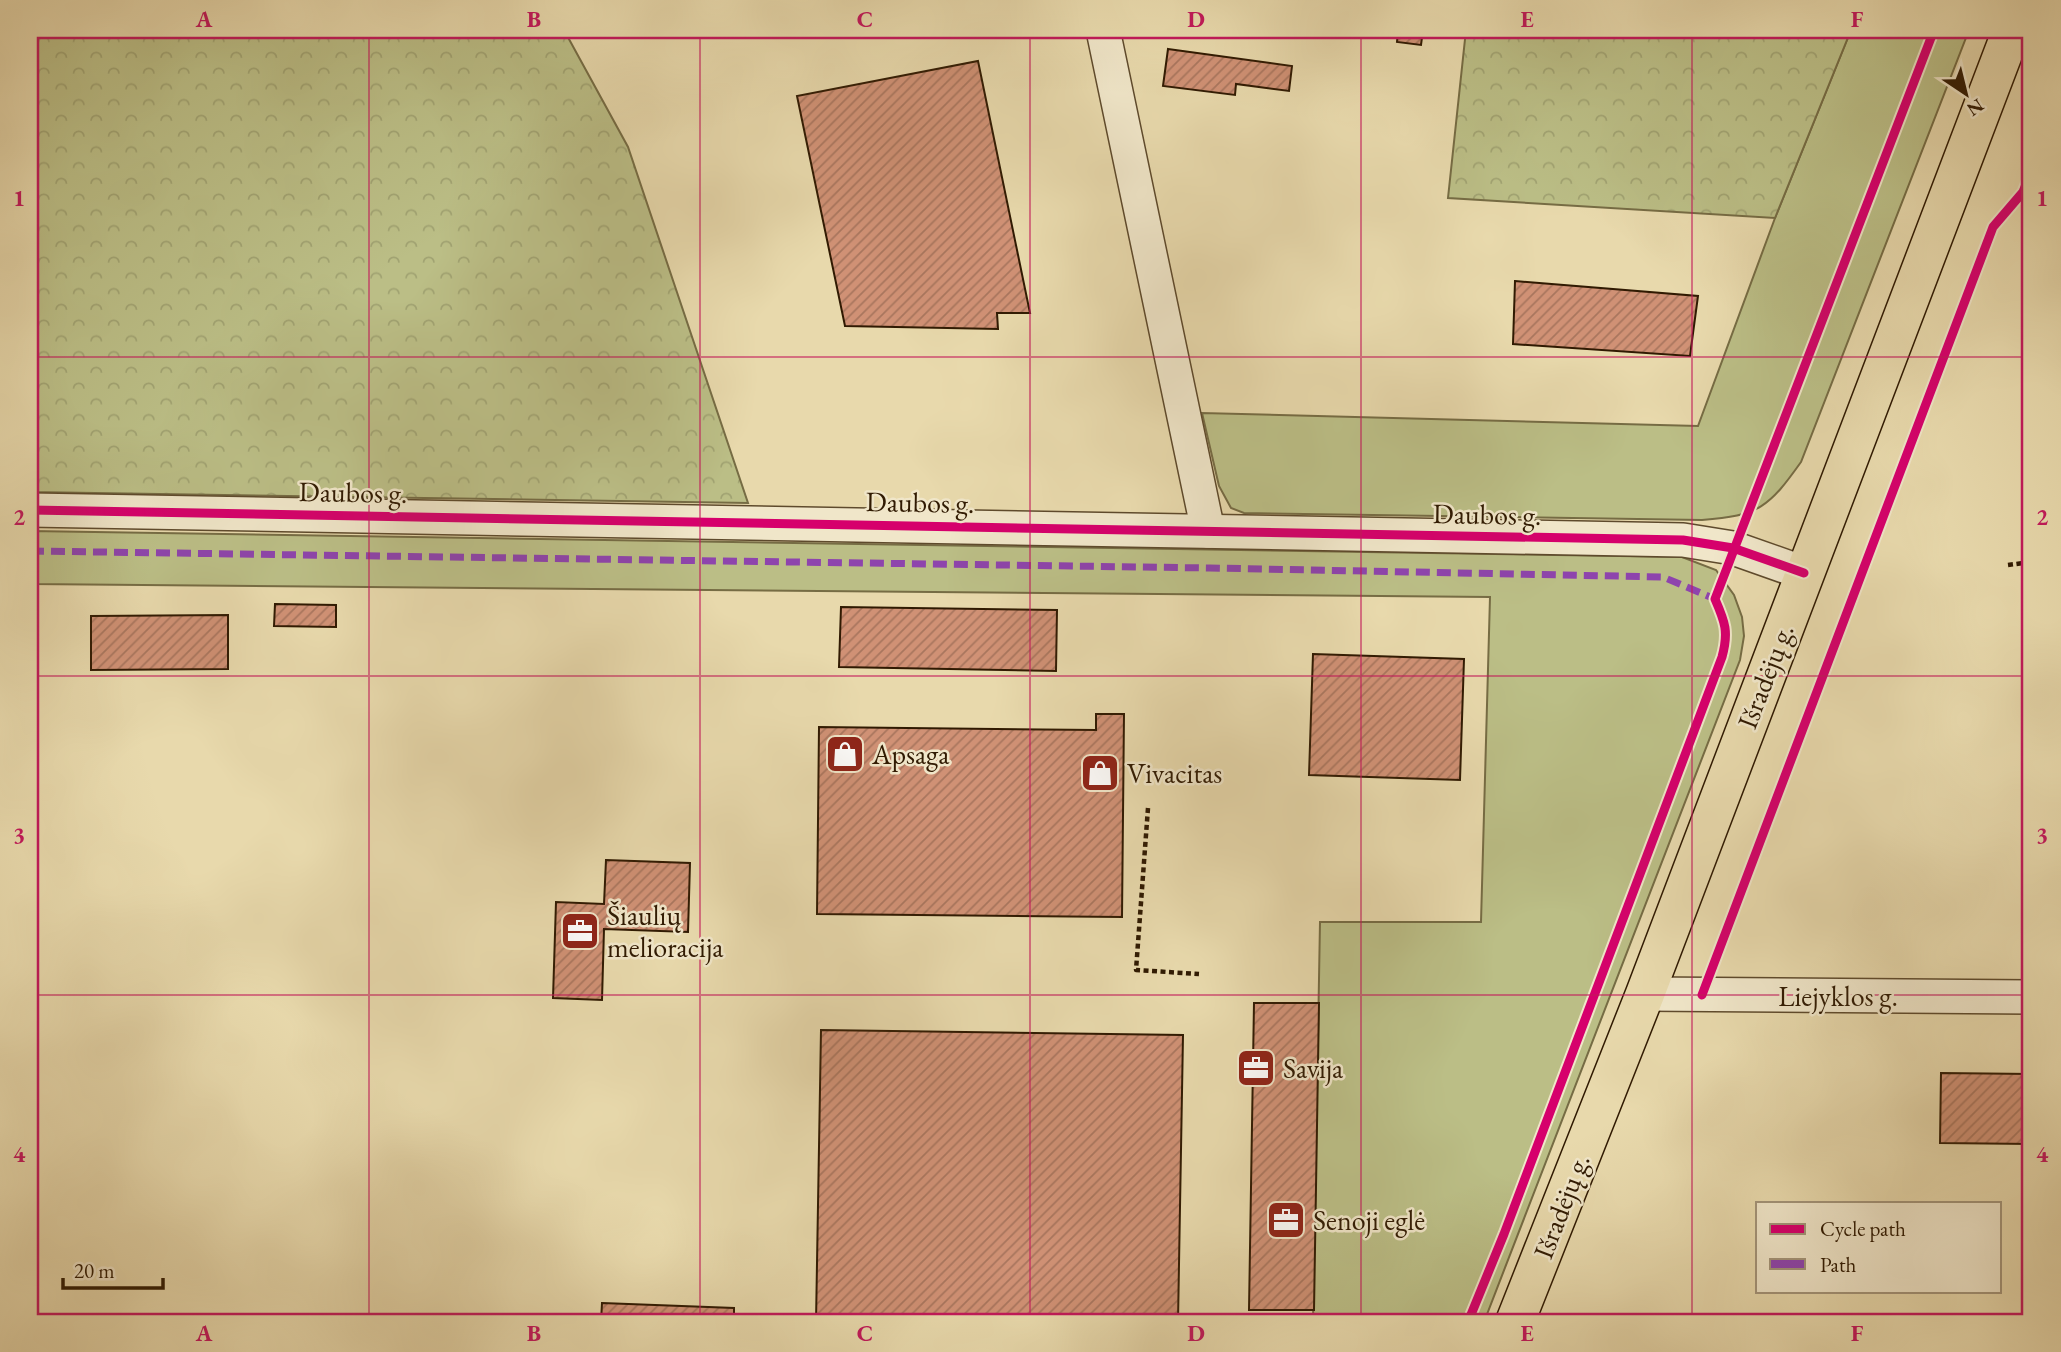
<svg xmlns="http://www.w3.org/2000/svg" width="2061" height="1352" font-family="'EB Garamond',serif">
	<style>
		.grass { fill: #bbbe86; stroke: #766c44; stroke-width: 2 }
		.forest { fill: url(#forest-crowns); stroke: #766c44; stroke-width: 2 }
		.building { fill: url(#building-hatch); stroke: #301a02; stroke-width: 2 }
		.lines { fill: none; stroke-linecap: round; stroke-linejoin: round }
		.minor-casing { stroke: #5e4a2c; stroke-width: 36 }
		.major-casing { stroke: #301a02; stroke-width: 41 }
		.path { stroke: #301a02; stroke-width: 4.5; stroke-dasharray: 5 3.5; stroke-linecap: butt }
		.minor { stroke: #f0e6c9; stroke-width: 33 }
		.major { stroke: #e8d9ac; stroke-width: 38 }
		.quiet { stroke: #8e44ad; stroke-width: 7; stroke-dasharray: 14 7; stroke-linecap: butt }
		.cycleway-casing { stroke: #f0e6c9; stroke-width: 13 }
		.cycleway { stroke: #d6006c; stroke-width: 9 }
		.grid { fill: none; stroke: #c2185b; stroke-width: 2; stroke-opacity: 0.55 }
		.labels { text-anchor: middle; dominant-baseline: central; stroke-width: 5; stroke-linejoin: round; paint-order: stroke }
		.street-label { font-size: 28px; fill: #301a02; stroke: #f0e6c9 }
		.poi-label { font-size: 28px; fill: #301a02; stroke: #f0e6c9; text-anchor: start }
		.neatline { fill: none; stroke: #c2185b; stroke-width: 2.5 }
		.grid-label { font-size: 23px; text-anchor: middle; font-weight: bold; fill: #c2185b }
	</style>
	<defs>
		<pattern id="forest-crowns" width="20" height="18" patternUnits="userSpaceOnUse" patternTransform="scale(1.75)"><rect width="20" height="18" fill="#bbbe86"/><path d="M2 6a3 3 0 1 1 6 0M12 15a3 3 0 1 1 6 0" fill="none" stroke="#a1a372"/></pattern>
		<pattern id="building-hatch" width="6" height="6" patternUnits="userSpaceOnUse" patternTransform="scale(1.75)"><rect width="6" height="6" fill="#d09175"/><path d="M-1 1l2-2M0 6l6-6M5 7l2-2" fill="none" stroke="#a9765e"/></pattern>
	</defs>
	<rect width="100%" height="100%" fill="#e8d9ac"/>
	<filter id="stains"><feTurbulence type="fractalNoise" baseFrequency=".00286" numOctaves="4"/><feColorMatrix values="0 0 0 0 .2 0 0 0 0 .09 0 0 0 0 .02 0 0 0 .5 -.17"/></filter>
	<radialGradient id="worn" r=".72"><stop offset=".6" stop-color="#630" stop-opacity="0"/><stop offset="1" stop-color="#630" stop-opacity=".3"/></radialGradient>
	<g class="grass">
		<path d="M 1851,30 L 1969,30 L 1801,462 C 1769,507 1759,516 1702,520 L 1244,513 L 1231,508 L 1219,486 L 1202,413 L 1698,426 L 1775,218 Z"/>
		<path d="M 30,531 L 1682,557 L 1716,570 L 1734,595 L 1742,617 L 1744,636 L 1740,660 L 1484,1322 L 1313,1322 L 1320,922 L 1481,922 L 1490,597 L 30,584 Z"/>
	</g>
	<g class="forest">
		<path d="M 30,30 L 564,30 L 628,147 L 748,503 L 30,492 Z"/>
		<path d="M 1466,30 L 1851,30 L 1775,218 L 1448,198 Z"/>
	</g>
	<g class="building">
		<path d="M 1398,30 L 1423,30 L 1421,45 L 1397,42 Z"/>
		<path d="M 1168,49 L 1292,66 L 1289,91 L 1236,84 L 1235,95 L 1163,86 Z"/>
		<path d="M 978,61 L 1030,313 L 997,313 L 998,329 L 845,326 L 797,96 Z"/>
		<path d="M 1515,281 L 1698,296 L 1690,356 L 1513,344 Z"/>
		<path d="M 275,604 L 336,605 L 336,627 L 274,626 Z"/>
		<path d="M 841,607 L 1057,610 L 1056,671 L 839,667 Z"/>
		<path d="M 228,615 L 228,669 L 91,670 L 91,616 Z"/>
		<path d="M 1313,654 L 1464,659 L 1460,780 L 1309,775 Z"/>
		<path d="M 1096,714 L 1124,714 L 1122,917 L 817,914 L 819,727 L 1096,730 Z"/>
		<path d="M 606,860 L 690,863 L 688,932 L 604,929 L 602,1000 L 553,998 L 556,902 L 604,904 Z"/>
		<path d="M 1254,1003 L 1319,1003 L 1314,1310 L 1249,1310 Z"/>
		<path d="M 821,1030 L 1183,1035 L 1178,1322 L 816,1322 Z"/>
		<path d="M 1941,1073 L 2031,1074 L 2031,1144 L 1940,1143 Z"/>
		<path d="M 602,1303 L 734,1308 L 734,1322 L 601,1322 Z"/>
	</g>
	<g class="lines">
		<defs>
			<g id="minor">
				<path d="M 1103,30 L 1208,531"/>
				<path d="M 30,510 L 1683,540 L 1733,548 L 1804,573"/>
				<path d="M 1645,994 L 2031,997"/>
			</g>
			<path id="major" d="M 1515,1322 L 1645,994 L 2012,30"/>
		</defs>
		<use href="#minor" class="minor-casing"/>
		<use href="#major" class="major-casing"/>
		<g class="path">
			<path d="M 2008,565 L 2031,562"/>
			<path d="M 1148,808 L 1136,970 L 1199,974"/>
		</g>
		<use href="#minor" class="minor"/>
		<use href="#major" class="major"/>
		<path class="quiet" d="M 30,551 L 1210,568 L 1663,577 L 1715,599"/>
		<defs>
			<g id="cycleway">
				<path d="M 30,510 L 1683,540 L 1733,548 L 1804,573"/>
				<path d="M 1702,995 L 1993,227 L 2023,192 L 2031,172"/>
				<path d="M 1468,1322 L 1504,1234 L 1722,657 C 1729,632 1725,622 1715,599 L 1934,30"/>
			</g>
		</defs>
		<use href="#cycleway" class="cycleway-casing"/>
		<use href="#cycleway" class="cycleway"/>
	</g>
	<path class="grid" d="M 369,30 L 369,1322M 700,30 L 700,1322M 1030,30 L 1030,1322M 1361,30 L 1361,1322M 1692,30 L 1692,1322M 30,357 L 2031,357M 30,676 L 2031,676M 30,995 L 2031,995"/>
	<defs>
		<symbol id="shop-square" viewBox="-11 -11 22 22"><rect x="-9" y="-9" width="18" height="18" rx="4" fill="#8f2418" stroke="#f0e6c9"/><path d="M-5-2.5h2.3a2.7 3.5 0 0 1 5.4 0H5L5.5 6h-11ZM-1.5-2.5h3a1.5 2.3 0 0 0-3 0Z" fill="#fff"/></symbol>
		<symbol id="office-square" viewBox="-11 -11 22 22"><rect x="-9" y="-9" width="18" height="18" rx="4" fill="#8f2418" stroke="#f0e6c9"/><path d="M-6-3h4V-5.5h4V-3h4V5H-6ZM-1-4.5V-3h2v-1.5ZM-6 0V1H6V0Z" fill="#fff"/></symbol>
	</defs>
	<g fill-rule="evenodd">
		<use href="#shop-square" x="823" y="732" width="44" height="44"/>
		<use href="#shop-square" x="1078" y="751" width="44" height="44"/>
		<use href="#office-square" x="558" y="909" width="44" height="44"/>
		<use href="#office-square" x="1234" y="1046" width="44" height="44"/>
		<use href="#office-square" x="1264" y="1198" width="44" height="44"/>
	</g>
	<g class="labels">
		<g class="street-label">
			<text transform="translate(353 492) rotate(1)">Daubos g.</text>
			<text transform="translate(920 502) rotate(1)">Daubos g.</text>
			<text transform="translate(1487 514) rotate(1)">Daubos g.</text>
			<text transform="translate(1765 676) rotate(-69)">Išradėjų g.</text>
			<text x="1838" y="996">Liejyklos g.</text>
			<text transform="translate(1561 1206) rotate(-69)">Išradėjų g.</text>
		</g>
		<g class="poi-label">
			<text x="872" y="754">Apsaga</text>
			<text x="1127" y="773">Vivacitas</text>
			<text x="607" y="915">Šiaulių<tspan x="607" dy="32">melioracija</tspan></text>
			<text x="1283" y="1068">Savija</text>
			<text x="1313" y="1220">Senoji eglė</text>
		</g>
	</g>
	<rect width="2061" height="1352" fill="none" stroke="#e8d9ac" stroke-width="77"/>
	<rect x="1756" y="1202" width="245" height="91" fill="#f0e6c9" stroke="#a39479" stroke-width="2"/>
	<rect x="1770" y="1224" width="35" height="10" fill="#d6006c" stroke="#a39479" stroke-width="2"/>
	<text x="1820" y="1236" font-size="21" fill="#301a02">Cycle path</text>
	<rect x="1770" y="1259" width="35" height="10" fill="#8e44ad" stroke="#a39479" stroke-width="2"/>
	<text x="1820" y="1272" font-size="21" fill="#301a02">Path</text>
	<g transform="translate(1966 94) rotate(145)" stroke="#f0e6c9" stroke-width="5" paint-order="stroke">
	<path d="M0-5L12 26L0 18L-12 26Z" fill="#301a02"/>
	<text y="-10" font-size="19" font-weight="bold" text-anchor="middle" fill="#301a02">N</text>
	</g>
	<path d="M63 1278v10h100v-10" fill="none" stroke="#301a02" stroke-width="3.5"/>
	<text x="74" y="1278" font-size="21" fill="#301a02" stroke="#f0e6c9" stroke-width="5" paint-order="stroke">20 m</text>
	<rect x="38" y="38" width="1984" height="1276" class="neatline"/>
	<g class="grid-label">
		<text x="204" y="27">A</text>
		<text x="534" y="27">B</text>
		<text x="865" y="27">C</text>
		<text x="1196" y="27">D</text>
		<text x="1527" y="27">E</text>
		<text x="1857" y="27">F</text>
		<text x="19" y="206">1</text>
		<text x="2042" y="206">1</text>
		<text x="19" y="525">2</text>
		<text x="2042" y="525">2</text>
		<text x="19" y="843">3</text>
		<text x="2042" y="843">3</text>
		<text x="19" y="1162">4</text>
		<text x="2042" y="1162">4</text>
		<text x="204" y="1341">A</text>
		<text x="534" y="1341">B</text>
		<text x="865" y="1341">C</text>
		<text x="1196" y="1341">D</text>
		<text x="1527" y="1341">E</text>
		<text x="1857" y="1341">F</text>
	</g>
	<rect width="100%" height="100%" filter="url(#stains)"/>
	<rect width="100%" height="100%" fill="url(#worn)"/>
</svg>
